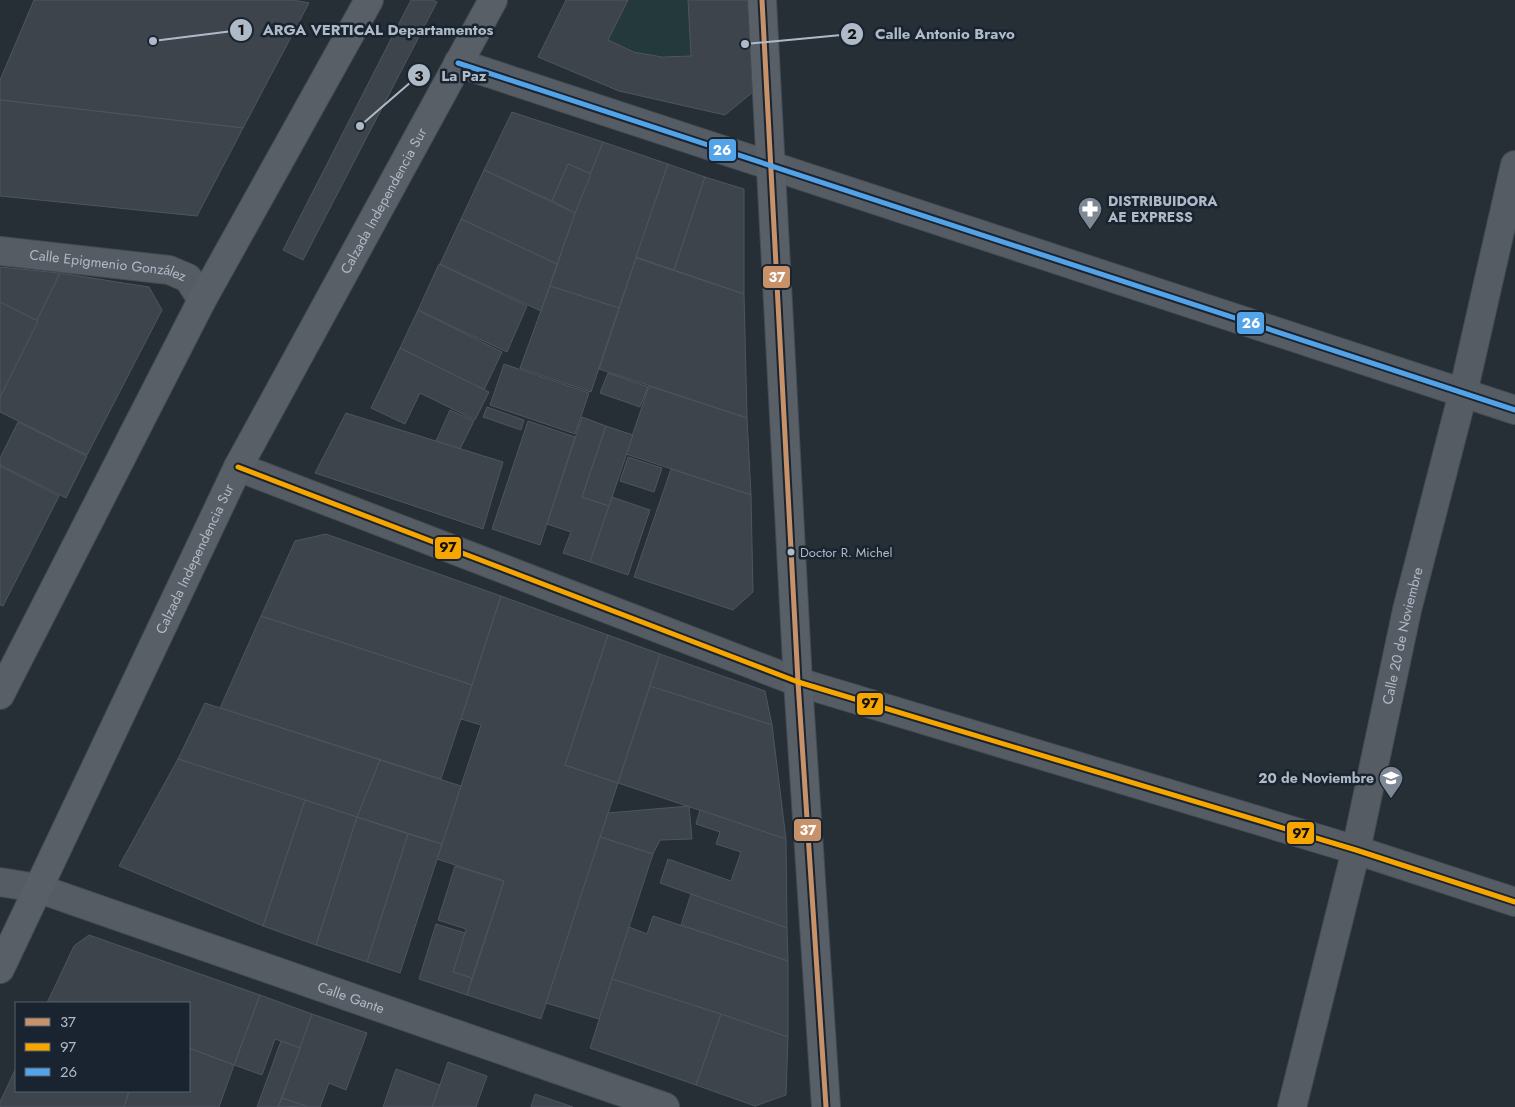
<svg xmlns="http://www.w3.org/2000/svg" width="1515" height="1107" font-family="Jost,sans-serif">
	<style>
		.green { fill: #23393c }
		.building { fill: #3e444c; stroke: #4e555e }
		.lines { fill: none; stroke-linecap: round; stroke-linejoin: round }
		.minor-casing { stroke: #444b52; stroke-width: 30 }
		.primary-casing { stroke: #434a52; stroke-width: 30 }
		.minor { stroke: #565c64; stroke-width: 28 }
		.primary { stroke: #595f66; stroke-width: 28 }
		.bus-1-casing { stroke: #1a2430; stroke-width: 9 }
		.bus-2-casing { stroke: #1a2430; stroke-width: 9 }
		.bus-3-casing { stroke: #1a2430; stroke-width: 9 }
		.bus-1 { stroke: #c7916a; stroke-width: 5 }
		.bus-2 { stroke: #f7a600; stroke-width: 5 }
		.bus-3 { stroke: #53a3e8; stroke-width: 5 }
		.bus-dot { fill: #afbac8; stroke: #1a2430; stroke-width: 2 }
		.labels { text-anchor: middle; dominant-baseline: central; stroke-width: 5; stroke-linejoin: round; paint-order: stroke }
		.bus-label { font-size: 13px; fill: #afbac8; stroke: #1a2430; text-anchor: start }
		.street-label { font-size: 14px; fill: #afbac8; stroke: #1a2430 }
		.poi-label { font-size: 14px; font-weight: bold; fill: #afbac8; stroke: #1a2430; text-anchor: start }
		.leader { fill: none; stroke: #afbac8; stroke-width: 2 }
		.callout-dot { fill: #afbac8; stroke: #1a2430; stroke-width: 2 }
		.mark-label { font-size: 15px; text-anchor: middle; font-weight: bold; fill: #111 }
		.callout-label { font-size: 15px; text-anchor: middle; font-weight: bold; fill: #afbac8; stroke: #1a2430; stroke-width: 5; stroke-linejoin: round; paint-order: stroke }
		.line-badge { stroke: #1a2430; stroke-width: 2 }
		.badge-label { font-size: 14px; text-anchor: middle; font-weight: bold; fill: #fff }
		.pale-badge-label { font-size: 14px; text-anchor: middle; font-weight: bold; fill: #111 }
	</style>
	<rect width="100%" height="100%" fill="#262e36"/>
	<path class="green" d="M 628,0 L 688,0 L 691,56 C 655,58 641,55 608,40 Z"/>
	<g class="building">
		<path d="M 34,0 L 293,0 L 309,3 L 243,128 L 0,100 L 0,80 Z"/>
		<path d="M 411,0 L 433,0 L 437,2 L 303,260 L 283,250 Z"/>
		<path d="M 566,0 L 628,0 L 608,40 L 634,52 L 662,57 L 691,56 L 688,0 L 748,0 L 753,92 L 725,115 L 619,91 L 538,57 Z"/>
		<path d="M 0,100 L 243,128 L 197,216 L 0,196 Z"/>
		<path d="M 512,112 L 603,142 L 591,174 L 568,164 L 552,201 L 484,170 Z"/>
		<path d="M 603,142 L 668,164 L 619,308 L 550,286 L 575,213 Z"/>
		<path d="M 568,164 L 591,174 L 575,213 L 552,201 Z"/>
		<path d="M 668,164 L 705,177 L 674,270 L 636,257 Z"/>
		<path d="M 484,170 L 575,213 L 557,264 L 461,219 Z"/>
		<path d="M 705,177 L 744,189 L 744,294 L 674,270 Z"/>
		<path d="M 461,219 L 557,264 L 541,311 L 440,264 Z"/>
		<path d="M 636,258 L 744,294 L 747,418 L 599,369 Z"/>
		<path d="M 439,264 L 527,306 L 507,352 L 418,310 Z"/>
		<path d="M 0,267 L 60,273 L 37,321 L 0,302 Z"/>
		<path d="M 60,273 L 149,287 L 162,310 L 87,455 L 0,412 L 0,396 Z"/>
		<path d="M 550,286 L 619,308 L 591,392 L 520,368 Z"/>
		<path d="M 0,302 L 38,321 L 0,397 Z"/>
		<path d="M 418,310 L 502,352 L 484,390 L 400,348 Z"/>
		<path d="M 400,348 L 489,392 L 475,420 L 420,393 L 405,424 L 371,408 Z"/>
		<path d="M 504,364 L 589,393 L 575,434 L 490,405 Z"/>
		<path d="M 608,373 L 648,387 L 640,407 L 600,393 Z"/>
		<path d="M 649,386 L 747,418 L 751,495 L 626,454 Z"/>
		<path d="M 487,407 L 524,420 L 521,430 L 483,417 Z"/>
		<path d="M 450,410 L 474,421 L 460,449 L 436,441 Z"/>
		<path d="M 346,413 L 503,462 L 483,529 L 315,473 Z"/>
		<path d="M 582,417 L 606,426 L 582,497 L 609,506 L 590,562 L 563,553 L 571,532 L 547,524 Z"/>
		<path d="M 528,421 L 575,437 L 540,545 L 492,529 Z"/>
		<path d="M 18,422 L 87,456 L 66,498 L 0,465 L 0,458 Z"/>
		<path d="M 606,426 L 633,435 L 609,506 L 582,497 Z"/>
		<path d="M 628,457 L 662,468 L 654,492 L 620,481 Z"/>
		<path d="M 0,466 L 59,496 L 3,606 L 0,605 Z"/>
		<path d="M 671,469 L 751,495 L 753,592 L 733,610 L 634,577 Z"/>
		<path d="M 612,497 L 650,510 L 628,575 L 590,562 Z"/>
		<path d="M 326,534 L 501,596 L 472,685 L 261,616 L 295,541 Z"/>
		<path d="M 501,596 L 608,635 L 565,765 L 618,783 L 541,1019 L 467,995 L 504,881 L 437,859 L 481,725 L 461,719 Z"/>
		<path d="M 261,616 L 472,685 L 441,779 L 220,708 Z"/>
		<path d="M 608,635 L 660,654 L 618,783 L 565,765 Z"/>
		<path d="M 660,654 L 765,691 L 772,725 L 650,686 Z"/>
		<path d="M 650,686 L 772,725 L 786,839 L 618,783 Z"/>
		<path d="M 205,703 L 380,760 L 357,817 L 178,759 Z"/>
		<path d="M 178,759 L 305,800 L 263,926 L 119,866 Z"/>
		<path d="M 380,760 L 461,786 L 442,844 L 357,817 Z"/>
		<path d="M 305,800 L 357,817 L 316,945 L 263,926 Z"/>
		<path d="M 689,806 L 692,839 L 660,840 L 653,854 L 600,837 L 608,813 Z"/>
		<path d="M 700,810 L 786,839 L 787,928 L 660,883 L 668,859 L 731,881 L 741,852 L 716,844 L 720,832 L 696,824 Z"/>
		<path d="M 357,817 L 408,834 L 367,962 L 316,945 Z"/>
		<path d="M 408,834 L 442,844 L 400,973 L 367,962 Z"/>
		<path d="M 600,837 L 653,854 L 599,1019 L 546,1003 Z"/>
		<path d="M 455,866 L 504,881 L 472,978 L 453,972 L 466,929 L 438,920 Z"/>
		<path d="M 691,894 L 787,928 L 788,961 L 681,925 Z"/>
		<path d="M 653,916 L 788,961 L 788,1037 L 612,979 L 629,927 L 647,934 Z"/>
		<path d="M 436,924 L 465,933 L 453,972 L 472,978 L 467,995 L 419,979 Z"/>
		<path d="M 89,935 L 260,995 L 234,1065 L 189,1048 L 189,1003 L 47,1003 L 74,946 Z"/>
		<path d="M 612,979 L 721,1014 L 696,1085 L 590,1048 Z"/>
		<path d="M 260,995 L 312,1014 L 300,1048 L 275,1039 L 262,1075 L 234,1065 Z"/>
		<path d="M 312,1014 L 367,1033 L 346,1090 L 329,1083 L 320,1107 L 307,1107 L 282,1098 Z"/>
		<path d="M 721,1014 L 788,1037 L 786,1095 L 755,1106 L 696,1085 Z"/>
		<path d="M 281,1041 L 300,1048 L 278,1107 L 257,1107 Z"/>
		<path d="M 189,1048 L 234,1065 L 219,1107 L 124,1107 L 129,1091 L 189,1091 Z"/>
		<path d="M 448,1062 L 487,1076 L 476,1107 L 432,1107 Z"/>
		<path d="M 16,1068 L 16,1091 L 129,1091 L 124,1107 L 0,1107 L 0,1102 Z"/>
		<path d="M 396,1069 L 440,1085 L 432,1107 L 383,1107 Z"/>
		<path d="M 535,1094 L 573,1107 L 531,1107 Z"/>
		<path d="M 282,1098 L 306,1106 L 278,1107 Z"/>
	</g>
	<g class="lines">
		<defs>
			<g id="minor">
				<path d="M 458,63 L 1515,410"/>
				<path id="s1" d="M 0,251 L 169,270 L 188,278 L 202,300"/>
				<path d="M 238,467 L 798,682 L 1356,850 L 1515,902"/>
				<path id="s2" d="M 0,882 L 37,888 L 665,1107"/>
				<path id="s3" d="M 1292,1107 L 1356,850 L 1407,610 L 1463,393 L 1515,165"/>
			</g>
			<g id="primary">
				<path d="M 762,0 L 798,682 L 826,1107"/>
				<path d="M 0,695 L 202,300 L 369,0"/>
				<path id="s4" d="M 0,969 L 238,467 L 493,0"/>
			</g>
		</defs>
		<use href="#minor" class="minor-casing"/>
		<use href="#primary" class="primary-casing"/>
		<use href="#minor" class="minor"/>
		<use href="#primary" class="primary"/>
		<defs>
			<path id="bus-1" d="M 762,0 L 798,682 L 826,1107"/>
			<path id="bus-2" d="M 238,467 L 798,682 L 1356,850 L 1515,902"/>
			<path id="bus-3" d="M 458,63 L 1515,410"/>
		</defs>
		<use href="#bus-1" class="bus-1-casing"/>
		<use href="#bus-2" class="bus-2-casing"/>
		<use href="#bus-3" class="bus-3-casing"/>
		<use href="#bus-1" class="bus-1"/>
		<use href="#bus-2" class="bus-2"/>
		<use href="#bus-3" class="bus-3"/>
	</g>
	<defs>
		<symbol id="pharmacy-pin" viewBox="-11 -11 22 30"><path d="M0 17L-7.5 6A9.5 9.5 0 1 1 7.5 6Z" fill="#7f8995" stroke="#1a2430"/><path d="M-2-6h4v4h4v4h-4v4h-4v-4h-4v-4h4Z" fill="#fff"/></symbol>
		<symbol id="school-pin" viewBox="-11 -11 22 30"><path d="M0 17L-7.5 6A9.5 9.5 0 1 1 7.5 6Z" fill="#7f8995" stroke="#1a2430"/><path d="M0-5L7-2L0 1L-7-2ZM-4 1L0 2.5L4 1V4Q0 6-4 4Z" fill="#fff"/></symbol>
	</defs>
	<g fill-rule="evenodd">
		<use href="#pharmacy-pin" x="1076" y="195" width="28" height="38"/>
		<use href="#school-pin" x="1377" y="764" width="28" height="38"/>
	</g>
	<circle class="bus-dot" cx="791" cy="552" r="4.5"/>
	<g class="labels">
		<g class="bus-label">
			<text x="800" y="552">Doctor R. Michel</text>
		</g>
		<g class="street-label">
			<text stroke="none"><textPath href="#s4" startOffset="859">Calzada Independencia Sur</textPath></text>
			<text stroke="none"><textPath href="#s1" startOffset="109">Calle Epigmenio González</textPath></text>
			<text stroke="none"><textPath href="#s4" startOffset="454">Calzada Independencia Sur</textPath></text>
			<text stroke="none"><textPath href="#s3" startOffset="484">Calle 20 de Noviembre</textPath></text>
			<text stroke="none"><textPath href="#s2" startOffset="370">Calle Gante</textPath></text>
		</g>
		<g class="poi-label">
			<text x="1108" y="201">DISTRIBUIDORA<tspan x="1108" dy="16">AE EXPRESS</tspan></text>
			<text x="1374" y="778" text-anchor="end">20 de Noviembre</text>
		</g>
	</g>
	<path class="leader" d="M153 41L241 30M745 44L852 34M360 126L419 75"/>
	<g class="callout-dot">
		<circle cx="153" cy="41" r="5"/>
		<circle cx="745" cy="44" r="5"/>
		<circle cx="360" cy="126" r="5"/>
		<circle cx="241" cy="30" r="12"/>
		<circle cx="852" cy="34" r="12"/>
		<circle cx="419" cy="75" r="12"/>
	</g>
	<g class="mark-label">
		<text x="241" y="35">1</text>
		<text x="852" y="39">2</text>
		<text x="419" y="81">3</text>
	</g>
	<g class="callout-label">
		<text x="378" y="35">ARGA VERTICAL Departamentos</text>
		<text x="945" y="39">Calle Antonio Bravo</text>
		<text x="464" y="81">La Paz</text>
	</g>
	<g class="line-badge">
		<rect x="708" y="138" width="29" height="24" rx="5" fill="#53a3e8"/>
		<rect x="762" y="265" width="29" height="24" rx="5" fill="#c7916a"/>
		<rect x="1236" y="311" width="29" height="24" rx="5" fill="#53a3e8"/>
		<rect x="434" y="536" width="28" height="24" rx="5" fill="#f7a600"/>
		<rect x="856" y="692" width="28" height="24" rx="5" fill="#f7a600"/>
		<rect x="793" y="818" width="29" height="24" rx="5" fill="#c7916a"/>
		<rect x="1286" y="821" width="29" height="24" rx="5" fill="#f7a600"/>
	</g>
	<g class="badge-label">
		<text x="722" y="155">26</text>
		<text x="777" y="282">37</text>
		<text x="1251" y="328">26</text>
		<text x="808" y="835">37</text>
	</g>
	<g class="pale-badge-label">
		<text x="448" y="552">97</text>
		<text x="870" y="708">97</text>
		<text x="1301" y="838">97</text>
	</g>
	<rect x="15" y="1002" width="175" height="90" fill="#1a2430" stroke="#56606d"/>
	<rect x="25" y="1018" width="25" height="8" fill="#c7916a" stroke="#56606d"/>
	<text x="60" y="1027" font-size="15" fill="#afbac8">37</text>
	<rect x="25" y="1043" width="25" height="8" fill="#f7a600" stroke="#56606d"/>
	<text x="60" y="1052" font-size="15" fill="#afbac8">97</text>
	<rect x="25" y="1068" width="25" height="8" fill="#53a3e8" stroke="#56606d"/>
	<text x="60" y="1077" font-size="15" fill="#afbac8">26</text>
</svg>
